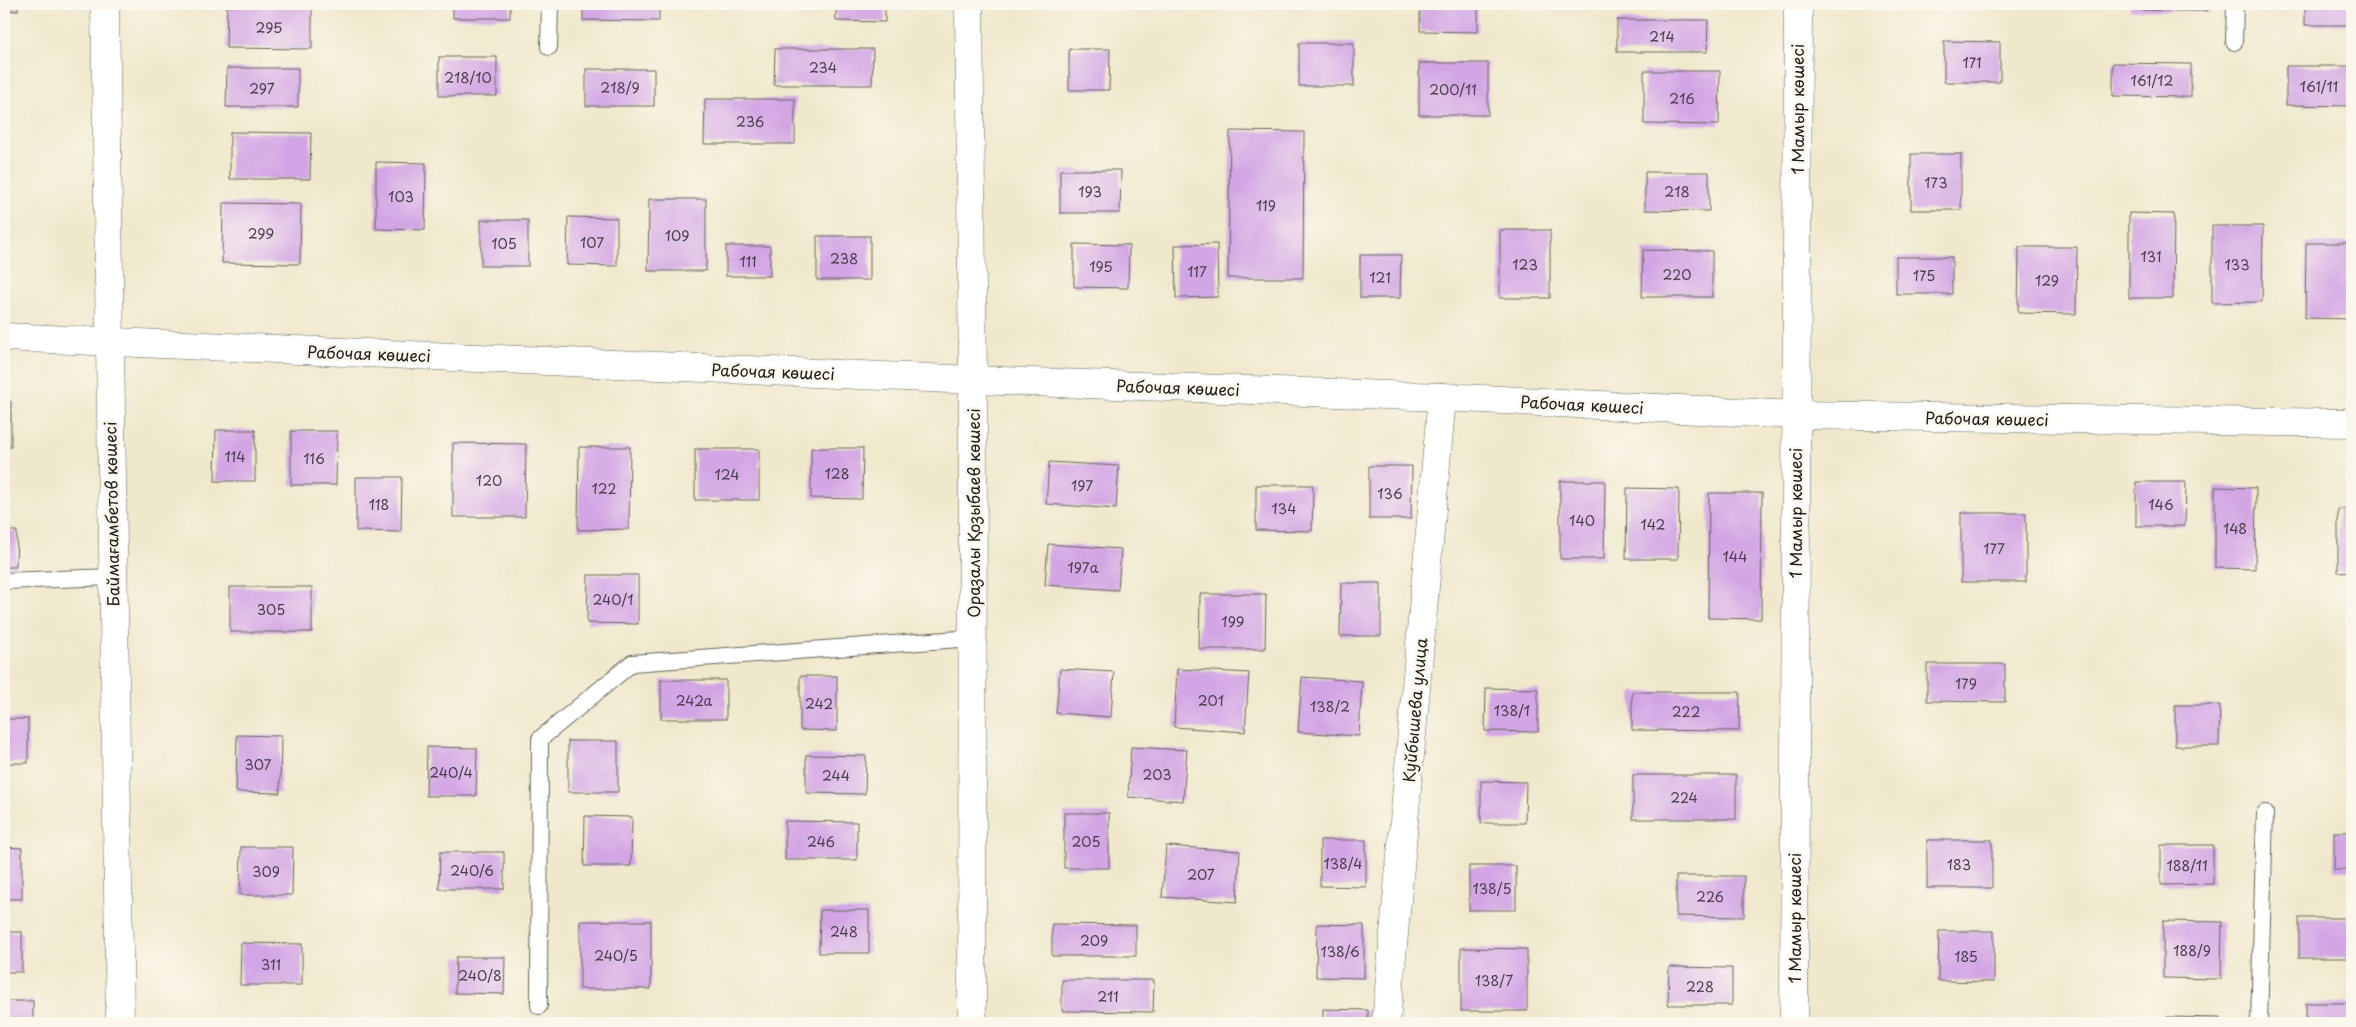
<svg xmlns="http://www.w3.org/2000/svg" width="2356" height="1027" font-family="'Playpen Sans',sans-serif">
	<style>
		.building { fill: #d2a5e4 }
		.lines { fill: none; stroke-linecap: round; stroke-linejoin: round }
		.lane-casing { stroke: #66635a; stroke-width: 18 }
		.street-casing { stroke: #66635a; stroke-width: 29 }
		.secondary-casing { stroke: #66635a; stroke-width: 29 }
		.lane { stroke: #fff; stroke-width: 16 }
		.street { stroke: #fff; stroke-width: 28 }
		.secondary { stroke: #fff; stroke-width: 28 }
		.labels { text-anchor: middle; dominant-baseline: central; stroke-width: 5; stroke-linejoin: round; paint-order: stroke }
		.number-label { font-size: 14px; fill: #4a3e4e }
		.street-label { font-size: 16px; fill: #1c1c1c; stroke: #fbf7ec }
	</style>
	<rect width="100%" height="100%" fill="#fbf7ec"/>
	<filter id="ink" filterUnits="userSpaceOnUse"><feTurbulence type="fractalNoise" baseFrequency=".02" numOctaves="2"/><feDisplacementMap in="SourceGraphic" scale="10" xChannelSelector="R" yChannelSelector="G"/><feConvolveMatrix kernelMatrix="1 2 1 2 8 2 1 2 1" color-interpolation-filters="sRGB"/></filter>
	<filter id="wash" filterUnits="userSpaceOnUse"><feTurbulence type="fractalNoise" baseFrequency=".0096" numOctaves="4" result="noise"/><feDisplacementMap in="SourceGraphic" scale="20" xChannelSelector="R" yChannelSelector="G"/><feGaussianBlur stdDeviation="1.12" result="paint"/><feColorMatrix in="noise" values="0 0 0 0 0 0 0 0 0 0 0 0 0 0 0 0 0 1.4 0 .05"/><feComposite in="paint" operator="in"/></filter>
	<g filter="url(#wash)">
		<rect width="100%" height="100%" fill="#efe8cc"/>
		<g id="blocks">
			<g class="building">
				<path d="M 4,4 L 18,4 L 18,11 L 4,10 Z"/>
				<rect x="453" y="4" width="57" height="14"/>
				<path d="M 583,4 L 659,4 L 659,21 L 583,20 Z"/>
				<path d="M 836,4 L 885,4 L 885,22 L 836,21 Z"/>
				<path d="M 1420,4 L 1478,4 L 1478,32 L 1420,31 Z"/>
				<path d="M 2130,4 L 2208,4 L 2208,11 L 2130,10 Z"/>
				<rect x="2305" y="4" width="47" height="21"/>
				<path d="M 227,6 L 312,6 L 312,49 L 226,48 Z"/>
				<path d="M 1617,20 L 1708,20 L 1707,52 L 1617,52 Z"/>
				<path d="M 1944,41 L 2000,42 L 2000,82 L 1944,82 Z"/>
				<rect x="1299" y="43" width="55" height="43"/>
				<path d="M 775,49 L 873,49 L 872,85 L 774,85 Z"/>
				<path d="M 1069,49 L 1110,49 L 1109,90 L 1069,90 Z"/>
				<rect x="439" y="57" width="58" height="39"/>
				<rect x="1419" y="63" width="69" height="52"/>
				<path d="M 2113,63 L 2191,64 L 2191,97 L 2113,96 Z"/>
				<path d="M 2286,66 L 2351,66 L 2351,106 L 2286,105 Z"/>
				<path d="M 227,68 L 298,68 L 298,107 L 226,107 Z"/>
				<rect x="586" y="69" width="68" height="37"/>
				<path d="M 1644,71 L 1720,71 L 1719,125 L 1644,124 Z"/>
				<path d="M 705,99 L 795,99 L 795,144 L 704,144 Z"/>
				<path d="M 1230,131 L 1304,132 L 1303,278 L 1228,278 Z"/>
				<path d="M 230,132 L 311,133 L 310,179 L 230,179 Z"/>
				<rect x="1911" y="154" width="50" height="56"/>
				<path d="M 376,162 L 426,163 L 425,230 L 376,229 Z"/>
				<rect x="4" y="170" width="4" height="50"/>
				<path d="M 1060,170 L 1121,170 L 1120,213 L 1060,213 Z"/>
				<path d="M 1645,172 L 1709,172 L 1709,211 L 1645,210 Z"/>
				<path d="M 649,199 L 706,199 L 706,271 L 648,271 Z"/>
				<path d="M 223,203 L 301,204 L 300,264 L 222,263 Z"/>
				<path d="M 2129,213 L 2174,214 L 2173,298 L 2129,298 Z"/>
				<path d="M 568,217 L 617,218 L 617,266 L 567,265 Z"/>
				<rect x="481" y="220" width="47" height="46"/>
				<path d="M 2212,226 L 2263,226 L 2262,302 L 2212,303 Z"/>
				<rect x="1500" y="230" width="50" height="68"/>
				<rect x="817" y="236" width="53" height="44"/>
				<path d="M 2306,243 L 2352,243 L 2352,319 L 2305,318 Z"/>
				<path d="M 1074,244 L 1129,245 L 1128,288 L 1074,287 Z"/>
				<path d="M 1217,244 L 1218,297 L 1176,298 L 1175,245 Z"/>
				<rect x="726" y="246" width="44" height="30"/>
				<path d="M 2019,247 L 2077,247 L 2076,314 L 2018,313 Z"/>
				<path d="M 1643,250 L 1712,251 L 1712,297 L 1642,297 Z"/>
				<path d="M 1360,255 L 1401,255 L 1400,298 L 1360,298 Z"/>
				<rect x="1896" y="257" width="56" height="37"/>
				<rect x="4" y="402" width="7" height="45"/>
				<path d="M 216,430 L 255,430 L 255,481 L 215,481 Z"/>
				<path d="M 291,431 L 337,431 L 336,485 L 291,485 Z"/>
				<path d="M 453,443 L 526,444 L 525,517 L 453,517 Z"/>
				<path d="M 579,447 L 630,447 L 629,529 L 578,530 Z"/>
				<path d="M 811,448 L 863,448 L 862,499 L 811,498 Z"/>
				<rect x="695" y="449" width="64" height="51"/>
				<path d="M 1049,462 L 1119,466 L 1116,509 L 1046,504 Z"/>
				<path d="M 1369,466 L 1412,466 L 1411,519 L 1369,519 Z"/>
				<path d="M 356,477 L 402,477 L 401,532 L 356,531 Z"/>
				<path d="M 1560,481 L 1605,481 L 1604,559 L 1560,559 Z"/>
				<path d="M 2136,482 L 2186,482 L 2185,526 L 2136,526 Z"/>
				<path d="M 1256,485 L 1313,485 L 1312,531 L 1256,530 Z"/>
				<path d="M 2215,487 L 2256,488 L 2255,569 L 2215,568 Z"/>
				<path d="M 1627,488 L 1679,489 L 1678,559 L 1626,559 Z"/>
				<path d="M 1709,493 L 1762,493 L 1761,619 L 1708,618 Z"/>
				<path d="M 2338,509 L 2352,509 L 2352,571 L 2338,572 Z"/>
				<rect x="1961" y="513" width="65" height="69"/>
				<path d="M 4,531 L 17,531 L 16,567 L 4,567 Z"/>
				<path d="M 1048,544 L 1121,549 L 1118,590 L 1045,585 Z"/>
				<path d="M 588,575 L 638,575 L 638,624 L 587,623 Z"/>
				<path d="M 1341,583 L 1381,583 L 1381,636 L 1340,636 Z"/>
				<rect x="230" y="587" width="82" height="45"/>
				<path d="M 1200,594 L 1266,594 L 1265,649 L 1199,649 Z"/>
				<path d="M 1927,664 L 2005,664 L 2005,702 L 1927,701 Z"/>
				<path d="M 1060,669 L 1114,672 L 1111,717 L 1056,713 Z"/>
				<path d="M 1177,669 L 1249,673 L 1245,732 L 1174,727 Z"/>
				<path d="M 800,676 L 837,676 L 837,731 L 800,730 Z"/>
				<path d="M 1302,677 L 1362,681 L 1359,736 L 1298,732 Z"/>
				<rect x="661" y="680" width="65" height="39"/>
				<path d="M 1486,688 L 1538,689 L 1538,732 L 1485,731 Z"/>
				<path d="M 1632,692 L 1740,692 L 1739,731 L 1632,730 Z"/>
				<path d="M 2175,705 L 2220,705 L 2219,746 L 2175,746 Z"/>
				<rect x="4" y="719" width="24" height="44"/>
				<path d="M 237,735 L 281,736 L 280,793 L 236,792 Z"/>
				<rect x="568" y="741" width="50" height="51"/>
				<path d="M 427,747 L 477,748 L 476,796 L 426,796 Z"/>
				<path d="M 1131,747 L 1187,750 L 1183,801 L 1128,797 Z"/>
				<path d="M 806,755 L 866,756 L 865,794 L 806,793 Z"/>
				<rect x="1633" y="775" width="103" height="44"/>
				<path d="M 1481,781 L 1526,782 L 1525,823 L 1481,823 Z"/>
				<rect x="1064" y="813" width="45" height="55"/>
				<path d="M 585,816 L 632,817 L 631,866 L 584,866 Z"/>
				<path d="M 785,821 L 857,822 L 857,860 L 785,860 Z"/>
				<rect x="2334" y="832" width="18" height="38"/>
				<path d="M 1320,840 L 1366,840 L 1366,887 L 1320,886 Z"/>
				<rect x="1927" y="840" width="65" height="48"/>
				<path d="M 2161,845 L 2213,845 L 2213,884 L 2161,885 Z"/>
				<path d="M 1166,846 L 1240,851 L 1237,902 L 1162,897 Z"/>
				<path d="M 4,847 L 22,848 L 22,899 L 4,899 Z"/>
				<path d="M 241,847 L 293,847 L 292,895 L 240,895 Z"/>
				<path d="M 440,852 L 504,852 L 504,889 L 439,889 Z"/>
				<rect x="1469" y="866" width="47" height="44"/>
				<path d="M 1676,876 L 1744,876 L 1744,917 L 1676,916 Z"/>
				<path d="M 820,910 L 869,910 L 869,953 L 819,953 Z"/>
				<rect x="2299" y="918" width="53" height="40"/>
				<rect x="580" y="921" width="71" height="68"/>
				<path d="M 2163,921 L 2222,922 L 2221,979 L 2163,978 Z"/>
				<path d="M 1052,924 L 1136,925 L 1136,956 L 1052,956 Z"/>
				<path d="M 1317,924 L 1364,925 L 1364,978 L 1316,977 Z"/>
				<path d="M 1939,931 L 1994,931 L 1994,982 L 1938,981 Z"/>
				<rect x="4" y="932" width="18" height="40"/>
				<path d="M 241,943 L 302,944 L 302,985 L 240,985 Z"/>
				<path d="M 1461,948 L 1527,949 L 1527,1011 L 1461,1011 Z"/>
				<path d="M 456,957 L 505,957 L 504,994 L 455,993 Z"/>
				<path d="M 1669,967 L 1732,968 L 1732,1005 L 1668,1005 Z"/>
				<path d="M 1062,980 L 1154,980 L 1153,1012 L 1062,1011 Z"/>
				<rect x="4" y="1001" width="29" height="22"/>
				<rect x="2306" y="1003" width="46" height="20"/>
				<path d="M 1323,1009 L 1368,1010 L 1368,1023 L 1323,1023 Z"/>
				<path d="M 2167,1017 L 2220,1018 L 2220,1023 L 2167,1023 Z"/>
			</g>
		</g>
	</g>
	<g filter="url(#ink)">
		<use href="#blocks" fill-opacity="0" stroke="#66635a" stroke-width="1"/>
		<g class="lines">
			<defs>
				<g id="lane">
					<path d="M 2234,42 L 2235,4"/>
					<path d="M 549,47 L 550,4"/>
					<path d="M 4,581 L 112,577"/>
					<path d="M 539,1006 L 540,739 L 632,663 L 973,638"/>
					<path d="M 2259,1023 L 2265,813"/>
				</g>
				<g id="street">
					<path d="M 4,337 L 973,380 L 1442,397 L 1796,415 L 2352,423"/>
					<path d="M 1386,1023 L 1442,397"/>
					<path d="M 1794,1023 L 1798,4"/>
				</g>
				<g id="secondary">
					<path d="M 105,4 L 120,1023"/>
					<path d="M 969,4 L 973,380 L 972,1023"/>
				</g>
			</defs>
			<use href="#lane" class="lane-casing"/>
			<use href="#street" class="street-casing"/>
			<use href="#secondary" class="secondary-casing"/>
			<use href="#lane" class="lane"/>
			<use href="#street" class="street"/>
			<use href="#secondary" class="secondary"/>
		</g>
	</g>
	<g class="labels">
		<g class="number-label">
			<text x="269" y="27">295</text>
			<text x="1662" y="36">214</text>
			<text x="1972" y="62">171</text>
			<text x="823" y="67">234</text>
			<text x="468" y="77">218/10</text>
			<text x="2152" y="80">161/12</text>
			<text x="2319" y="86">161/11</text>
			<text x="620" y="87">218/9</text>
			<text x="262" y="88">297</text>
			<text x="1453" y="89">200/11</text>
			<text x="1682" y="98">216</text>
			<text x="750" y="121">236</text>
			<text x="1936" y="182">173</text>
			<text x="1090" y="191">193</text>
			<text x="1677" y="191">218</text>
			<text x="401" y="196">103</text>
			<text x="1266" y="205">119</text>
			<text x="261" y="233">299</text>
			<text x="677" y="235">109</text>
			<text x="592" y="242">107</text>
			<text x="504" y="243">105</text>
			<text x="2151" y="256">131</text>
			<text x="844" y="258">238</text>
			<text x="748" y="261">111</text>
			<text x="1525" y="264">123</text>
			<text x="2237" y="264">133</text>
			<text x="1101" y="266">195</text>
			<text x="1197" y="271">117</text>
			<text x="1677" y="274">220</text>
			<text x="1924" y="275">175</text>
			<text x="1380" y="277">121</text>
			<text x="2047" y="280">129</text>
			<text x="235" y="456">114</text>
			<text x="314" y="458">116</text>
			<text x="837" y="473">128</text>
			<text x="727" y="474">124</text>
			<text x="489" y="480">120</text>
			<text x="1082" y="485">197</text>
			<text x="604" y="488">122</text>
			<text x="1390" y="493">136</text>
			<text x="379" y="504">118</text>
			<text x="2161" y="504">146</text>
			<text x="1284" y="508">134</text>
			<text x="1582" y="520">140</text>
			<text x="1653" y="524">142</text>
			<text x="2235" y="528">148</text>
			<text x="1994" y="548">177</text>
			<text x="1735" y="556">144</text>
			<text x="1083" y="567">197а</text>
			<text x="613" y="599">240/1</text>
			<text x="271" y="609">305</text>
			<text x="1233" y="621">199</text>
			<text x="1966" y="683">179</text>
			<text x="694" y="700">242а</text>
			<text x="1211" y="700">201</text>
			<text x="819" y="703">242</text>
			<text x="1330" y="706">138/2</text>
			<text x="1512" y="710">138/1</text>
			<text x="1686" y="711">222</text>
			<text x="258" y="764">307</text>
			<text x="451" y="772">240/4</text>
			<text x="1157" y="774">203</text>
			<text x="836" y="775">244</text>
			<text x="1684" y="797">224</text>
			<text x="821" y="841">246</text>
			<text x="1086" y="841">205</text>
			<text x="1343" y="863">138/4</text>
			<text x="1959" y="864">183</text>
			<text x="2187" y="865">188/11</text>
			<text x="472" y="870">240/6</text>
			<text x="266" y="871">309</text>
			<text x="1201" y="874">207</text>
			<text x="1492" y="888">138/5</text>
			<text x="1710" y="896">226</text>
			<text x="844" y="931">248</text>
			<text x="1094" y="940">209</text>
			<text x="2192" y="950">188/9</text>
			<text x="1340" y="951">138/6</text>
			<text x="616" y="955">240/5</text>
			<text x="1966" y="956">185</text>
			<text x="271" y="964">311</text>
			<text x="480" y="975">240/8</text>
			<text x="1494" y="980">138/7</text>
			<text x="1700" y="986">228</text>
			<text x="1108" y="996">211</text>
		</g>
		<g class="street-label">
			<text transform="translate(1797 109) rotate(-90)">1 Мамыр көшесі</text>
			<text transform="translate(369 353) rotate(2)">Рабочая көшесі</text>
			<text transform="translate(773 371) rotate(2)">Рабочая көшесі</text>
			<text transform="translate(1178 387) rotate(2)">Рабочая көшесі</text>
			<text transform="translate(1582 404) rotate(3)">Рабочая көшесі</text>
			<text transform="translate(1987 418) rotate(1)">Рабочая көшесі</text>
			<text transform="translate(973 513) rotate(-90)">Оразалы Қозыбаев көшесі</text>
			<text transform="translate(1795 513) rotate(-90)">1 Мамыр көшесі</text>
			<text transform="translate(111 514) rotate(-91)">Баймағамбетов көшесі</text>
			<text transform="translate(1414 710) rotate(-85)">Куйбышева улица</text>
			<text transform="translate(1794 918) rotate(-90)">1 Мамыр көшесі</text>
		</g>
	</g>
	<rect width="2356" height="1027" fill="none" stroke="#fbf7ec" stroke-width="20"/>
</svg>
